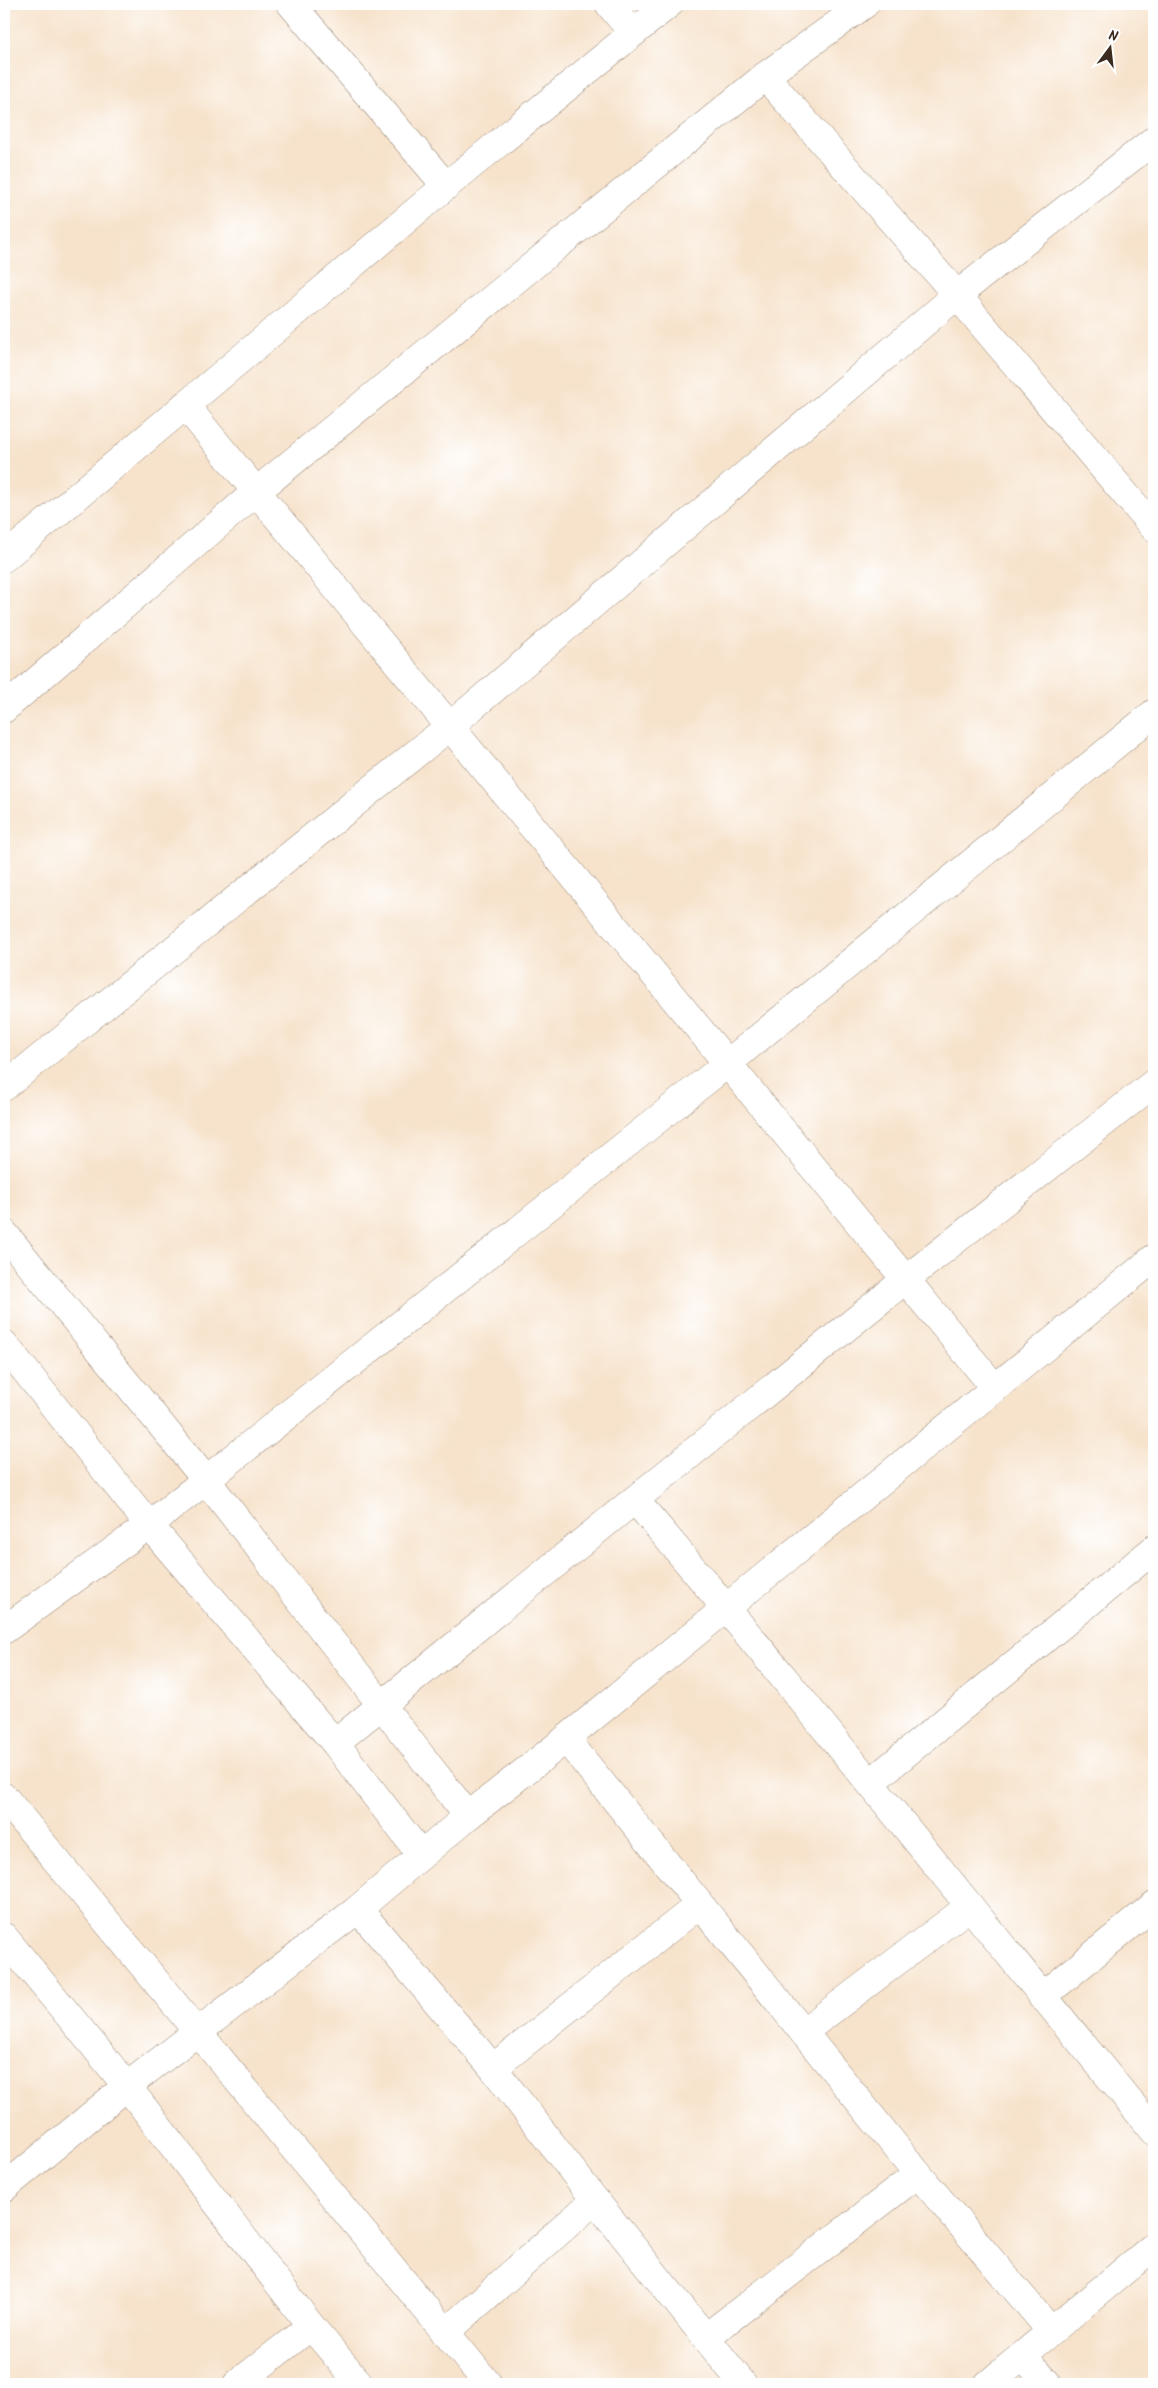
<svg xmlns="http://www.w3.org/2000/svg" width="1158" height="2388" font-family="Kalam,sans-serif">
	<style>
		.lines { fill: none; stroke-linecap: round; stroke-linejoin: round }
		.minor-casing { stroke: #998675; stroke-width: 29 }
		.minor { stroke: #fff; stroke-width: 28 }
	</style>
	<rect width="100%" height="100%" fill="#fff"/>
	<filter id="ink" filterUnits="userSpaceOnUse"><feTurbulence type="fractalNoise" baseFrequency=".02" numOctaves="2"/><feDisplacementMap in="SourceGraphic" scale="10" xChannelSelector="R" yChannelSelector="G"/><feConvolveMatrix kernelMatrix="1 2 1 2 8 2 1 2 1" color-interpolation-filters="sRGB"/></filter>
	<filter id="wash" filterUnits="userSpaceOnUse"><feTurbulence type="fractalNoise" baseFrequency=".0096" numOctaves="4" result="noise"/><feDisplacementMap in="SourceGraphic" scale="20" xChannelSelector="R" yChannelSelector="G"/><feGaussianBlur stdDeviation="1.12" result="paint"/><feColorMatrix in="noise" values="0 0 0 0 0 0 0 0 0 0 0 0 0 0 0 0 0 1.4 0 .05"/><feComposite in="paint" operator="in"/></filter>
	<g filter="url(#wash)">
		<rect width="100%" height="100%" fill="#f7e3cc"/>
	</g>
	<g filter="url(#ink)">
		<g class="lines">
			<defs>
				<g id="minor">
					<path d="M 291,4 L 446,186"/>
					<path d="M 609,4 L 633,33"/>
					<path d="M 1154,140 L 957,295 L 1154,528"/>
					<path d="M 185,405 L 995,1388"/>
					<path d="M 4,558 L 446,186 L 669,4"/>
					<path d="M 4,709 L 257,491 L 765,76 L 865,4"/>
					<path d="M 4,1087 L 450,726 L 957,295 L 765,76"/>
					<path d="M 4,1233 L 206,1480 L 468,1816"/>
					<path d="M 4,1344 L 149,1525 L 335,1743 L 421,1855"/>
					<path d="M 635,1500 C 812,1707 980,1922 1154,2131"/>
					<path d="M 4,1630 L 149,1525 L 206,1480 L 728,1063 L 1154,713"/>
					<path d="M 566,1739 L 918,2174 L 1051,2331"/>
					<path d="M 335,1743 L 905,1280 L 1154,1083"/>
					<path d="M 870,1783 L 1154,1549"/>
					<path d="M 4,1797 L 488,2384"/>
					<path d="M 358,1909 L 493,2068 L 595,2200 L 743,2384"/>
					<path d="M 4,1937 L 127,2086 L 311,2326 L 360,2384"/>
					<path d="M 1042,1997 L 1154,1905"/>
					<path d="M 803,2032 L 970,1906"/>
					<path d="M 493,2068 L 699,1905"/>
					<path d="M 4,2188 L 127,2086 L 358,1909 L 468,1816 L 566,1739 L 1154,1258"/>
					<path d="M 445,2333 L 595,2200"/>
					<path d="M 705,2338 L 918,2174"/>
					<path d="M 1023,2356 L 1048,2384"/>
					<path d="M 237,2384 L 311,2326"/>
					<path d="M 988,2384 L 1154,2246"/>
				</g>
			</defs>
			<use href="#minor" class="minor-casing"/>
			<use href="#minor" class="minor"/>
		</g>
	</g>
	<rect width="1158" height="2388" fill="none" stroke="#fff" stroke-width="20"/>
	<g transform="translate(1110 48) rotate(15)" stroke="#ffffff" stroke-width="4" paint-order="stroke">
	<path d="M0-4L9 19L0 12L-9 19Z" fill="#3b2a1e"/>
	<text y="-8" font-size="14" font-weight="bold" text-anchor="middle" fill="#3b2a1e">N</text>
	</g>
</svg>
